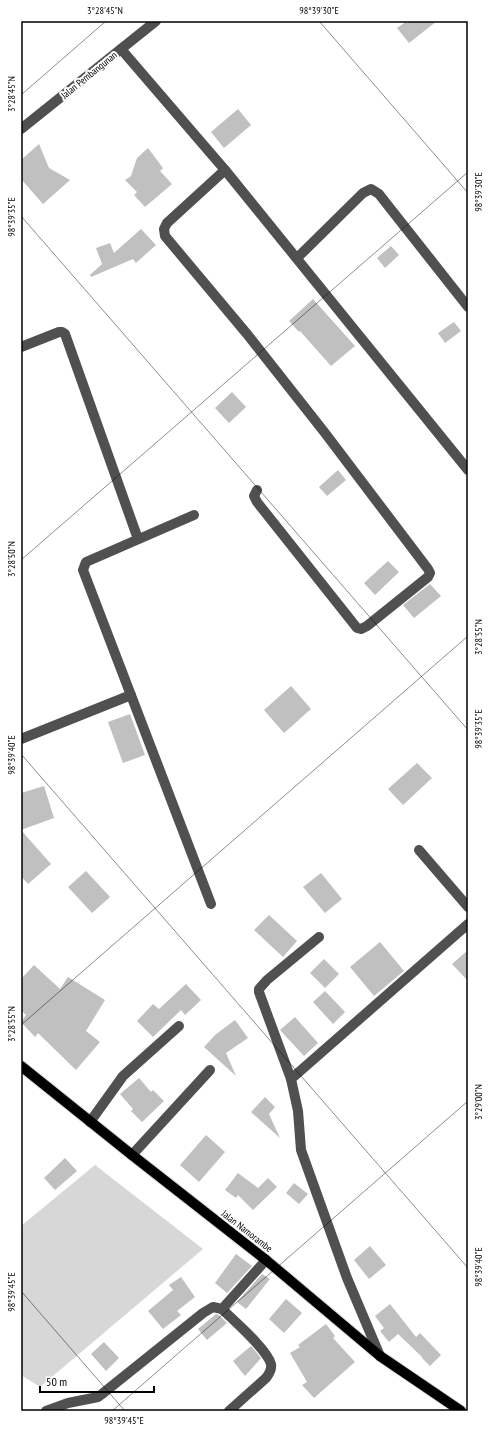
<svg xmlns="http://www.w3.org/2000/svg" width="489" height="1432" font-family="'PT Sans Narrow',sans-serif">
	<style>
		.green { fill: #d7d7d7 }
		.building { fill: #c0c0c0 }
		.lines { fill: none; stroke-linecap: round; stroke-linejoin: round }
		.major-casing { stroke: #dbdbdb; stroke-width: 12 }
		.minor { stroke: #505050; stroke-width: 10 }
		.major { stroke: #000; stroke-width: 10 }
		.ticks { fill: none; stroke: #000; stroke-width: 1; stroke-opacity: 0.45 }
		.labels { text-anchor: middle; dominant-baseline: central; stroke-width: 4; stroke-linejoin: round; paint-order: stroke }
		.street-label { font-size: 10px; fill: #000; stroke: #fff }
		.neatline { fill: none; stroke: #000; stroke-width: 1.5 }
		.ticks-label { font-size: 10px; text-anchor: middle; fill: #000 }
	</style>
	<rect width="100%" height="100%" fill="#fff"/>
	<path class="green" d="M 95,1165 L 203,1249 L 40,1387 L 21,1375 L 21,1226 Z"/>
	<g class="building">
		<path d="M 407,21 L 437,21 L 409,43 L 397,28 Z"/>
		<path d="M 238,109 L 251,125 L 224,148 L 211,132 Z"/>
		<path d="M 39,144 L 49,168 L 70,180 L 43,204 L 21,179 L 21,160 Z"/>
		<path d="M 148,148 L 163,168 L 160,171 L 172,184 L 145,207 L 134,195 L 137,192 L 125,180 L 131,176 L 137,158 Z"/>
		<path d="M 141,229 L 156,245 L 136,263 L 133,259 L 91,277 L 90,275 L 102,264 L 96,248 L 110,243 L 114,253 Z"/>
		<path d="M 391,246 L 399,255 L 385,268 L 377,258 Z"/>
		<path d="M 313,299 L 355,346 L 331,366 L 300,331 L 299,332 L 289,321 Z"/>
		<path d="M 454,322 L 461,331 L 445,343 L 438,333 Z"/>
		<path d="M 232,392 L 246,407 L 229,423 L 215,408 Z"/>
		<path d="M 338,470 L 346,480 L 327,496 L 319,487 Z"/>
		<path d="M 388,561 L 399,572 L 375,595 L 364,583 Z"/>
		<path d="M 430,584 L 441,596 L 414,618 L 403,605 Z"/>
		<path d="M 291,686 L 311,709 L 284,733 L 264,710 Z"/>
		<path d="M 130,714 L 145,755 L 123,763 L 108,722 Z"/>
		<path d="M 417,763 L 432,778 L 403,805 L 388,789 Z"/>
		<path d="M 44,786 L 54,818 L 21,830 L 21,793 Z"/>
		<path d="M 21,830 L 51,864 L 28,884 L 21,876 Z"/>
		<path d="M 86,871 L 110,897 L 92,913 L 68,887 Z"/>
		<path d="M 321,873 L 342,899 L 325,913 L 303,887 Z"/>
		<path d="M 269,915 L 297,941 L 283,957 L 254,930 Z"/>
		<path d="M 380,942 L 404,971 L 374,996 L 350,967 Z"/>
		<path d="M 468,950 L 468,981 L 452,964 Z"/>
		<path d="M 324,959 L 339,974 L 325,988 L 310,973 Z"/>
		<path d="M 34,965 L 60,989 L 68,977 L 105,1000 L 86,1031 L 100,1042 L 76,1070 L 38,1033 L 35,1037 L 21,1022 L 26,1015 L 21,1010 L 21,979 Z"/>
		<path d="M 186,984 L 201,1000 L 185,1015 L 181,1010 L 153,1037 L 137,1021 L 153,1004 L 159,1009 Z"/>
		<path d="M 325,991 L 345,1012 L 333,1024 L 313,1002 Z"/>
		<path d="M 295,1017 L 318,1043 L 304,1056 L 280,1030 Z"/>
		<path d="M 235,1020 L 248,1038 L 226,1053 L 236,1076 L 204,1047 L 215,1035 Z"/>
		<path d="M 139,1078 L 151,1092 L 153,1090 L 164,1101 L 142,1122 L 131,1111 L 133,1109 L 120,1094 Z"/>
		<path d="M 265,1097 L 275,1107 L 269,1114 L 280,1138 L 251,1112 Z"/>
		<path d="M 206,1135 L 225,1152 L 199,1182 L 180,1165 Z"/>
		<path d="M 65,1158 L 77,1171 L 55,1190 L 44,1178 Z"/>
		<path d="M 238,1173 L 258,1188 L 268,1178 L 277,1187 L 253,1210 L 238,1195 L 236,1198 L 225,1190 Z"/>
		<path d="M 294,1183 L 308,1194 L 299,1204 L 286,1193 Z"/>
		<path d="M 370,1246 L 386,1265 L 369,1279 L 354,1260 Z"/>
		<path d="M 236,1254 L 252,1266 L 227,1293 L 215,1283 Z"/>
		<path d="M 262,1274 L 270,1279 L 246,1309 L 237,1302 Z"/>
		<path d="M 181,1277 L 195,1297 L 177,1311 L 181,1315 L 163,1329 L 148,1311 L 173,1290 L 169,1285 Z"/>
		<path d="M 286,1299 L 302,1313 L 284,1333 L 269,1319 Z"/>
		<path d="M 390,1304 L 416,1337 L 420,1333 L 441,1355 L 430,1366 L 422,1358 L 422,1357 L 398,1334 L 389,1342 L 380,1331 L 384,1328 L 375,1316 Z"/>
		<path d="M 216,1314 L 219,1315 L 227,1323 L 207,1340 L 198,1329 Z"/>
		<path d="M 326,1324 L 335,1336 L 333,1338 L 355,1362 L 314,1398 L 302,1385 L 307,1382 L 290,1353 L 300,1347 L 298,1345 Z"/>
		<path d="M 104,1342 L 119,1358 L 106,1371 L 91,1354 Z"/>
		<path d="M 251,1346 L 261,1358 L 245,1376 L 233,1361 Z"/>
	</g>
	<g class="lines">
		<defs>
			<path id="major" d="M 21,1066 L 132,1155 L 266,1260 L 380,1356 L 461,1411"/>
		</defs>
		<use href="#major" class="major-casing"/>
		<g class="minor">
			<path d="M 121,49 L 225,170 L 468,470"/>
			<path d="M 21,129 L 156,21"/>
			<path d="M 225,170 L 167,223 L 164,229 L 165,236 L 247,334 L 325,433 L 428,569 L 430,573 L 428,577 L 367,626 L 361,629 L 357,628 L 257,502 L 254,496 L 257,490"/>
			<path d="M 297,258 L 363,193 L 371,189 L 379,194 L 386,203 L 468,307"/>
			<path d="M 21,347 L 59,332 L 62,332 L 65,334 L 138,539"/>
			<path d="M 194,515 L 86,562 L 83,570 L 211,904"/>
			<path d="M 21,739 L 131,695"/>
			<path d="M 419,850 L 468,907"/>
			<path d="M 291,1079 L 259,992 L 259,989 L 267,980 L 319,937"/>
			<path d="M 90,1122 L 123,1076 L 179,1026"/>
			<path d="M 132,1155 L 210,1070"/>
			<path d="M 222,1309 C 234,1321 267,1349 271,1364 C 272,1369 269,1374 266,1378 L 229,1411"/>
			<path d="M 380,1356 L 347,1278 L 301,1150 L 298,1111 L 291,1079 L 468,924"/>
			<path d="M 46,1411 L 68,1403 L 98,1397 L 102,1394 L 203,1313 L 213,1307 L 222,1309 L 266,1260"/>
		</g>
		<use href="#major" class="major"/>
	</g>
	<path class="ticks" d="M 319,21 L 468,193M 21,95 L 106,21M 21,216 L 468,730M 21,560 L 468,172M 21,754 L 468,1268M 21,1025 L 468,636M 21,1291 L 125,1411M 112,1411 L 468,1101"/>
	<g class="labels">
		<g class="street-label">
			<text transform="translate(89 75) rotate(-39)">Jalan Pembangunan</text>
			<text transform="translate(247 1231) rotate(38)">Jalan Namorambe</text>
		</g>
	</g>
	<rect width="489" height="1432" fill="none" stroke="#ffffff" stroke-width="44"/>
	<path d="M40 1386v6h114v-6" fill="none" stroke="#000000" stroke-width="2"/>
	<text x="46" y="1386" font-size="12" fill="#000000" stroke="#ffffff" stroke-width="3" paint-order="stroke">50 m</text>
	<rect x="22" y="22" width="445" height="1388" class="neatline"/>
	<g class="ticks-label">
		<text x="105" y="14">3°28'45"N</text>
		<text x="319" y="14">98°39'30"E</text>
		<text transform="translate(11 94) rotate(-90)" y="4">3°28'45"N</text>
		<text transform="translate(478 192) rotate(-90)" y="4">98°39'30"E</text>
		<text transform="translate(11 217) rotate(-90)" y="4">98°39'35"E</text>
		<text transform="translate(11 559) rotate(-90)" y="4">3°28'50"N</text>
		<text transform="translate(478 637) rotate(-90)" y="4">3°28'55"N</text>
		<text transform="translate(478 729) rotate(-90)" y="4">98°39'35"E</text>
		<text transform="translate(11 755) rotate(-90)" y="4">98°39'40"E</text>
		<text transform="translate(11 1024) rotate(-90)" y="4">3°28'55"N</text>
		<text transform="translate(478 1102) rotate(-90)" y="4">3°29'00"N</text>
		<text transform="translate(478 1267) rotate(-90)" y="4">98°39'40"E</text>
		<text transform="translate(11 1292) rotate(-90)" y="4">98°39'45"E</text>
		<text x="124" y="1424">98°39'45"E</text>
	</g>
</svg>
